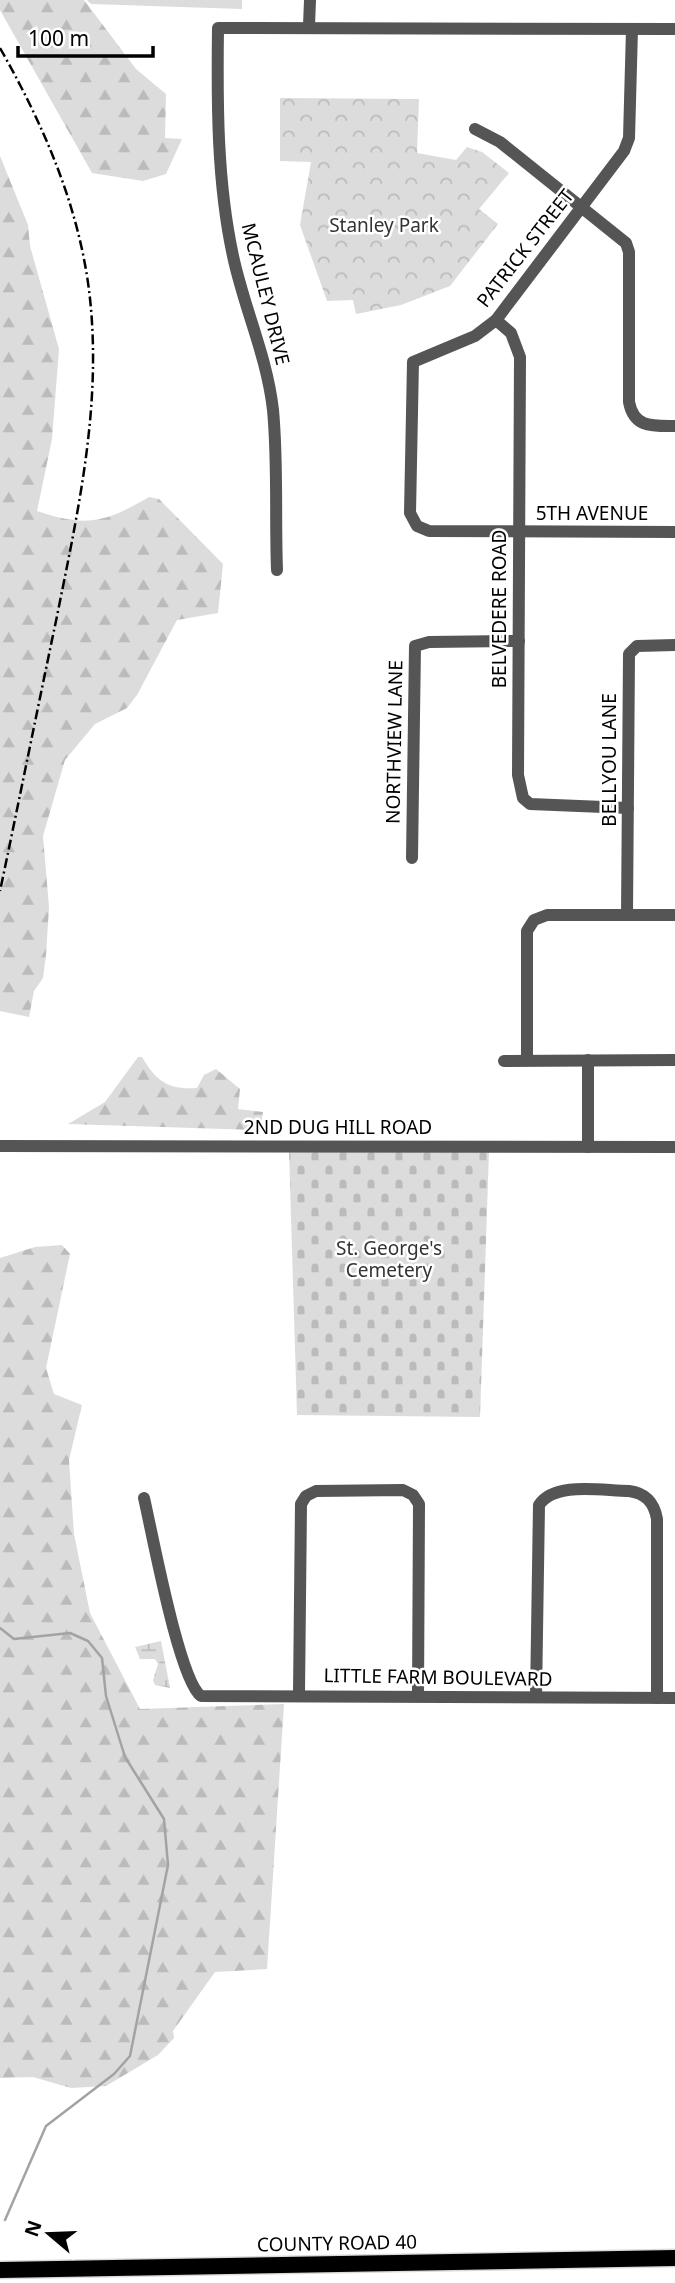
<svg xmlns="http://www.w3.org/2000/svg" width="675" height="2283" font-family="'Noto Sans',sans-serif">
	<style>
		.grass { fill: #dcdcdc }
		.forest { fill: url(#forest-firs) }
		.wetland { fill: url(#wetland-marsh) }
		.cemetery { fill: url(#cemetery-stones) }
		.park { fill: url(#park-crowns) }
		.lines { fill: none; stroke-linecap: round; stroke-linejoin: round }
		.stream { stroke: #a3a3a3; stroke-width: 2.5 }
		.major-casing { stroke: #dbdbdb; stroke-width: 19 }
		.minor { stroke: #555; stroke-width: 12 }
		.major { stroke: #000; stroke-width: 16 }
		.rail { stroke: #000; stroke-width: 2.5; stroke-dasharray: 10 3.5 2 3.5; stroke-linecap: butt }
		.labels { text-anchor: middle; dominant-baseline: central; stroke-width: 5; stroke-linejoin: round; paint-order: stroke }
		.park-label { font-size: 19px; fill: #333; stroke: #fff }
		.street-label { font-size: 19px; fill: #000; stroke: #fff }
	</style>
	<defs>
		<pattern id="forest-firs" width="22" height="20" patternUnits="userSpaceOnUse" patternTransform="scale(1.75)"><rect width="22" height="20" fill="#dcdcdc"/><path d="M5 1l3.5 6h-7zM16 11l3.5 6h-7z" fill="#bbb"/></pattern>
		<pattern id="wetland-marsh" width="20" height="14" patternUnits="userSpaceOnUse" patternTransform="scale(1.75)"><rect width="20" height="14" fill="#dcdcdc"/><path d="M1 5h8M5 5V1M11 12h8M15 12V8" fill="none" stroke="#bbb"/></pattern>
		<pattern id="cemetery-stones" width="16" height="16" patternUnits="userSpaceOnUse" patternTransform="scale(1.75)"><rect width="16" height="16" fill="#dcdcdc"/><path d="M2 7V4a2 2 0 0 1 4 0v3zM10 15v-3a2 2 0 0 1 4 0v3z" fill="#bbb"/></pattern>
		<pattern id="park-crowns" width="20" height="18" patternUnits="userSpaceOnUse" patternTransform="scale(1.75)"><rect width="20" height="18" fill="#dcdcdc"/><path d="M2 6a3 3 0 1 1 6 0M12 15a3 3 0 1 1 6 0" fill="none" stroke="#bbb"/></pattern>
	</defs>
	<rect width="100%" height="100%" fill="#fff"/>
	<path class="grass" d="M 87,0 L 242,0 L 242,9 L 91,4 Z"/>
	<g class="forest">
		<path d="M 0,0 L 84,0 L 136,69 L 166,94 L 165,138 L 182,139 L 166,174 L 143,181 L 92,173 L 0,10 Z"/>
		<path d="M 0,156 L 28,225 L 30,246 L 59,349 L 52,439 L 37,511 C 87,528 106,522 149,497 L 159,499 L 223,564 L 218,613 L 177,620 L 137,695 L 127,708 L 95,724 L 65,760 L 43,836 L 49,907 L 46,955 L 43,978 L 34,991 L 29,1017 L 0,1011 Z"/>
		<path d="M 138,1057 L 142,1057 C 156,1081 168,1090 197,1088 L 204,1075 L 216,1069 L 240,1089 L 238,1109 L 263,1112 L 260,1130 L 68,1124 L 105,1102 Z"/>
		<path d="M 62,1245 L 70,1254 L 46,1368 L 54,1394 L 82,1405 L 69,1460 L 74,1534 L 90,1613 L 140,1709 L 284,1704 L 267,1969 L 215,1972 L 173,2031 L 174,2038 L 158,2055 L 106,2086 L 71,2088 L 33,2077 L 0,2078 L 0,1258 L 35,1247 Z"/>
	</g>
	<path class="wetland" d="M 161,1641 L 170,1688 L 155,1685 L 153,1680 L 158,1664 L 155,1659 L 140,1659 L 135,1647 Z"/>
	<path class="cemetery" d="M 289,1151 L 489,1152 L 480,1417 L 297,1415 Z"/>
	<path class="park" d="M 280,98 L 419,99 L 417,153 L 456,160 L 467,147 L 482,152 L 509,173 L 479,209 L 498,224 L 450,286 L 401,305 L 356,314 L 353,300 L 327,301 L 300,225 L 311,162 L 280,161 Z"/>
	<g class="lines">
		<path class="stream" d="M 0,1628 L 14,1639 L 70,1633 L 88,1641 L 102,1658 L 106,1696 L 125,1757 L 164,1819 L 168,1865 L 130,2056 L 114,2074 L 46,2126 L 5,2220"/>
		<defs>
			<path id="major" d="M 0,2270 L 675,2258"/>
		</defs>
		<use href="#major" class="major-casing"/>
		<g class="minor">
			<path d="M 309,26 L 310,0"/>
			<path d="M 632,29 L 629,138 L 624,151 L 496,320 L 475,336 L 413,362 L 410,513 L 417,526 L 429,531 L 675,532"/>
			<path d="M 475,129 L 500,142 L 626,243 L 629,252 L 629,402 C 634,428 652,426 675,426"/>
			<path d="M 496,320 L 511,333 L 520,357 L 518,775 L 523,798 L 530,804 L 628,808"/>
			<path d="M 277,570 C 275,517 278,463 273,410 C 267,356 244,308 233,256 C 217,182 217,103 218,28 L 675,29"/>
			<path d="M 412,858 L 415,646 L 429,642 L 519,641"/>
			<path d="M 627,915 L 629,654 L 637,646 L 675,645"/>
			<path d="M 527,1060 L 527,931 L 534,920 L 547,915 L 675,915"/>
			<path d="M 588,1060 L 588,1147"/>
			<path d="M 504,1061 L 675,1060"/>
			<path d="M 0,1146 L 675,1147"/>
			<path d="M 144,1498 C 152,1532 179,1680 201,1696 L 675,1698"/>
			<path d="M 299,1694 L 301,1504 L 306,1496 L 316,1491 L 403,1490 L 413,1495 L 419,1504 L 418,1696"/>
			<path d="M 536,1697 L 539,1505 C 555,1481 603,1491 629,1491 C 645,1493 654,1502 657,1519 L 657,1698"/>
		</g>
		<use href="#major" class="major"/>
		<path class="rail" d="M 0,48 C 43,124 78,204 89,290 C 103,403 78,511 56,621 C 37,711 19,801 0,891"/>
	</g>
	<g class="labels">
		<g class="park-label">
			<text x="384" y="225">Stanley Park</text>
			<text x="389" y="1248">St. George's<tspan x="389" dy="22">Cemetery</tspan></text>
		</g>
		<g class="street-label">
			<text transform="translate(525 248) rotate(-52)">PATRICK STREET</text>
			<text transform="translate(266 294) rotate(76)">MCAULEY DRIVE</text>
			<text x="592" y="513">5TH AVENUE</text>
			<text transform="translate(499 609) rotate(-90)">BELVEDERE ROAD</text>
			<text transform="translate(394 742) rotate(-89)">NORTHVIEW LANE</text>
			<text transform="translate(609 760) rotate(-90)">BELLYOU LANE</text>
			<text x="338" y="1127">2ND DUG HILL ROAD</text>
			<text transform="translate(438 1677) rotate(1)">LITTLE FARM BOULEVARD</text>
			<text transform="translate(337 2243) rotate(-1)">COUNTY ROAD 40</text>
		</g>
	</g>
	<g transform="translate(49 2234) rotate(289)" stroke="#ffffff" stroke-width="5" paint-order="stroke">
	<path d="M0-5L12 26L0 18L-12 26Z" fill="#000000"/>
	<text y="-10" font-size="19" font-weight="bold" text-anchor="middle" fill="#000000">N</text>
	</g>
	<path d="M18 46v10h135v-10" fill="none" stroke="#000000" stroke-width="3.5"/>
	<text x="28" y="46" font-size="21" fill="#000000" stroke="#ffffff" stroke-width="5" paint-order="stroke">100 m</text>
</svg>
